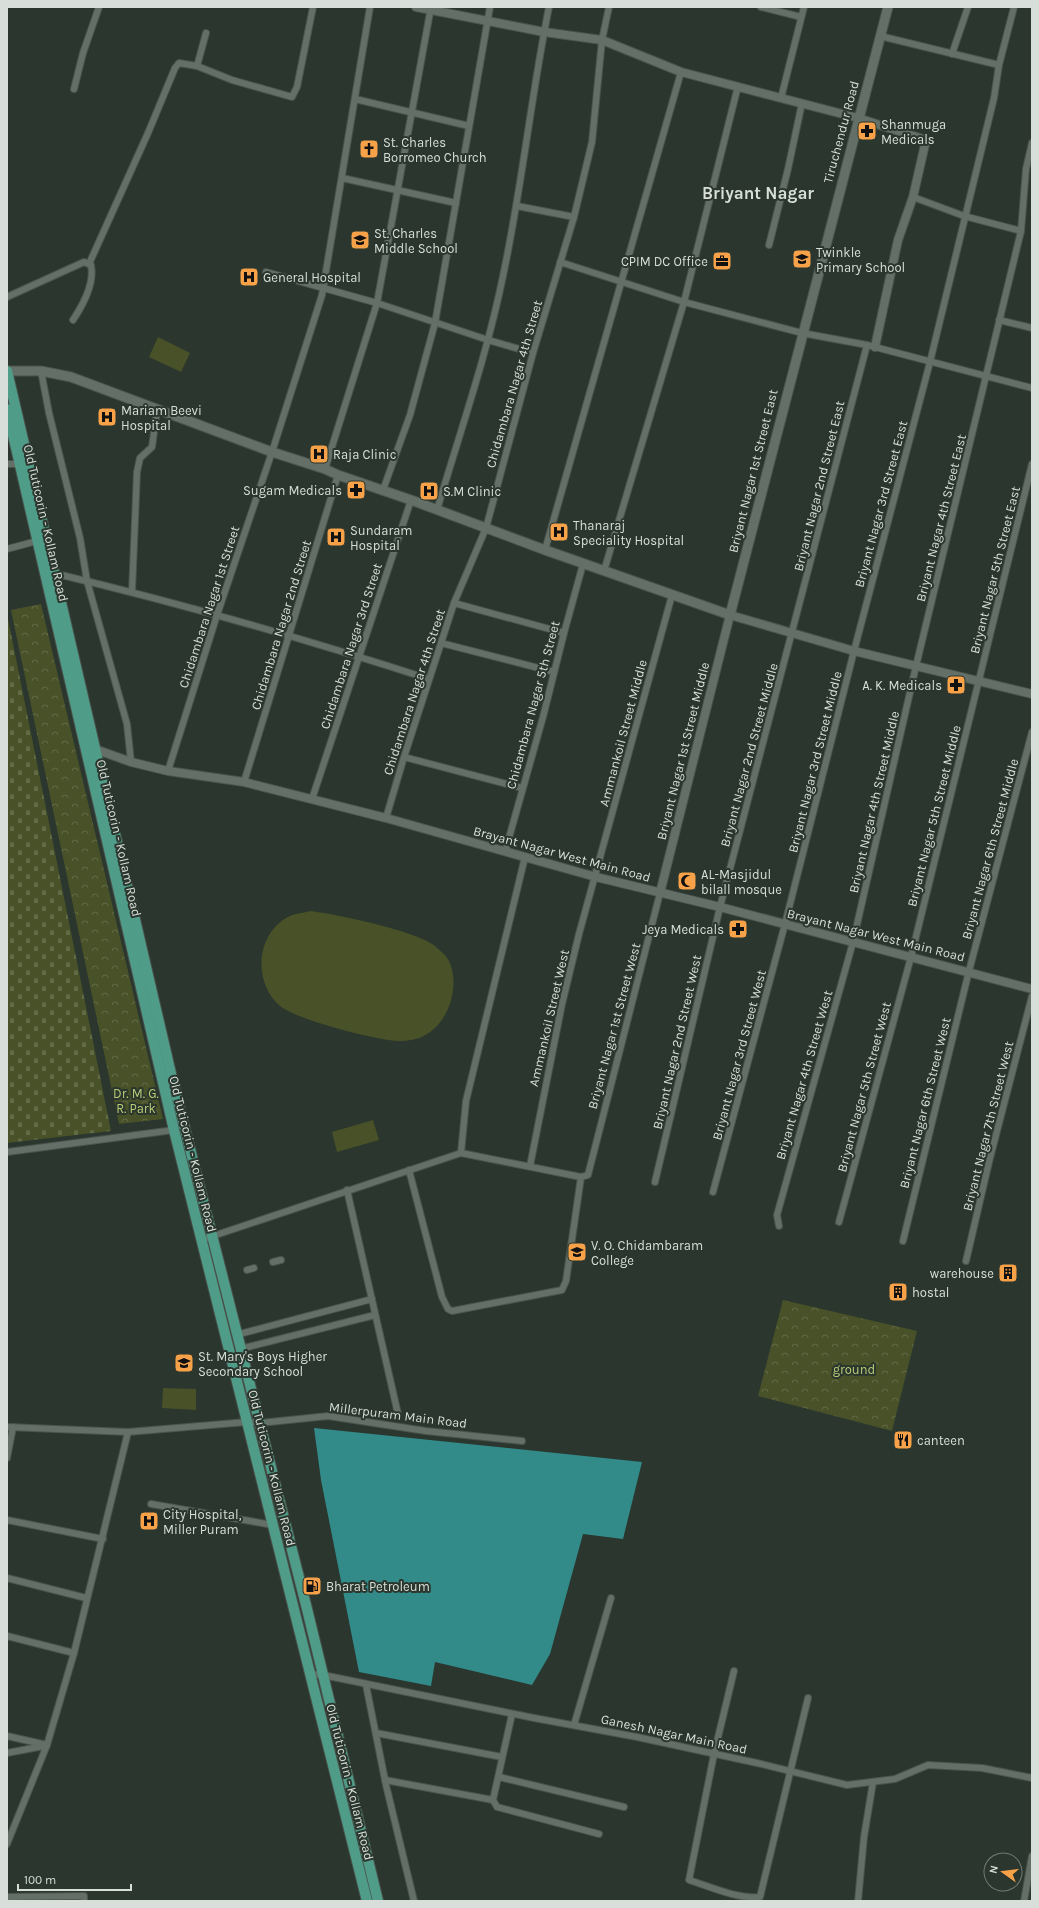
<svg xmlns="http://www.w3.org/2000/svg" width="1039" height="1908" font-family="Karla,sans-serif">
	<style>
		.cemetery { fill: url(#cemetery-stones) }
		.park { fill: url(#park-crowns) }
		.pitch { fill: #485127 }
		.water { fill: #328b89 }
		.lines { fill: none; stroke-linecap: round; stroke-linejoin: round }
		.minor-casing { stroke: #4a534d; stroke-width: 8 }
		.tertiary-casing { stroke: #4a534d; stroke-width: 10 }
		.secondary-casing { stroke: #4a534d; stroke-width: 11 }
		.primary-casing { stroke: #4a534d; stroke-width: 12 }
		.minor { stroke: #636f67; stroke-width: 6 }
		.tertiary { stroke: #636f67; stroke-width: 8 }
		.secondary { stroke: #636f67; stroke-width: 9 }
		.primary { stroke: #4f9d89; stroke-width: 10 }
		.labels { text-anchor: middle; dominant-baseline: central; stroke-width: 4; stroke-linejoin: round; paint-order: stroke }
		.poi-label { font-size: 13px; fill: #d8dfda; stroke: #2a362e; text-anchor: start }
		.street-label { font-size: 13px; fill: #d8dfda; stroke: #2a362e }
		.park-label { font-size: 13px; fill: #b9cc76; stroke: #2a362e }
		.district-label { font-size: 17px; font-weight: bold; fill: #d8dfda; stroke: #2a362e }
	</style>
	<defs>
		<pattern id="cemetery-stones" width="16" height="16" patternUnits="userSpaceOnUse"><rect width="16" height="16" fill="#485127"/><path d="M2 7V4a2 2 0 0 1 4 0v3zM10 15v-3a2 2 0 0 1 4 0v3z" fill="#626a46"/></pattern>
		<pattern id="park-crowns" width="20" height="18" patternUnits="userSpaceOnUse"><rect width="20" height="18" fill="#485127"/><path d="M2 6a3 3 0 1 1 6 0M12 15a3 3 0 1 1 6 0" fill="none" stroke="#626a46"/></pattern>
	</defs>
	<rect width="100%" height="100%" fill="#2a362e"/>
	<!-- cemetery -->
	<path class="cemetery" d="M7,614L111,1131L7,1143Z"/>
	<!-- park -->
	<g class="park">
		<path d="M41,604L163,1119L119,1124L11,610Z"/>
		<path d="M783,1300L917,1331L892,1431L758,1396Z"/>
	</g>
	<!-- pitch -->
	<g class="pitch">
		<path d="M158,337L190,353L181,372L149,357Z"/>
		<path d="M310,911C336,914 417,931 435,946C439,950 445,954 448,959C461,982 450,1021 427,1034C418,1040 408,1041 398,1041C376,1040 297,1020 280,1006C252,982 256,932 290,916C296,913 304,913 310,911Z"/>
		<path d="M373,1120L379,1140L337,1152L332,1132Z"/>
		<path d="M163,1388L196,1389V1410L162,1408Z"/>
	</g>
	<!-- water -->
	<path class="water" d="M314,1428L642,1462L623,1539L583,1534L550,1654L532,1685L435,1662L431,1686L359,1672L321,1480Z"/>
	<g class="lines">
		<defs>
			<g id="minor">
				<path d="M761,7L801,17"/>
				<path d="M880,36L999,65"/>
				<path d="M952,54L968,7"/>
				<path d="M197,66L206,33"/>
				<path d="M74,89L83,53L99,7"/>
				<path d="M781,98L804,7"/>
				<path d="M355,99L469,126"/>
				<path d="M342,178L456,203"/>
				<path d="M913,197L964,216L1021,231"/>
				<path d="M517,206L574,217"/>
				<path d="M769,245L788,169L802,103"/>
				<path d="M560,262L684,302L802,333L867,345L1032,388"/>
				<path d="M89,264L148,133L175,68L179,63L197,66L232,80L292,97L297,87L313,7"/>
				<path d="M266,272L377,303L488,340L533,353"/>
				<path d="M7,297L84,262L91,265C95,284 83,305 73,320"/>
				<path d="M999,320L1032,328"/>
				<path d="M41,371L49,413L80,538L87,581L127,724L131,762"/>
				<path d="M7,464H20"/>
				<path d="M325,469L377,303L431,7"/>
				<path d="M383,490L410,415L435,323L490,7"/>
				<path d="M437,510C460,432 487,355 503,276C522,187 531,96 549,7"/>
				<path d="M7,549L37,541"/>
				<path d="M545,550L681,72"/>
				<path d="M604,571L684,302L738,86"/>
				<path d="M53,573C180,603 305,639 429,679"/>
				<path d="M132,592L137,472L140,458L152,447L157,410"/>
				<path d="M454,603L564,633"/>
				<path d="M441,643L554,672"/>
				<path d="M404,757L522,788"/>
				<path d="M168,771L217,615L272,452L322,295L370,7"/>
				<path d="M244,782L338,475"/>
				<path d="M312,799L411,500"/>
				<path d="M386,818L404,757L454,603L486,528L533,353L574,217L592,142L602,40L609,7"/>
				<path d="M505,852L543,717L564,633L583,564"/>
				<path d="M7,1152L174,1130"/>
				<path d="M461,1153L466,1101L525,857"/>
				<path d="M530,1166L562,1004L579,934L672,595"/>
				<path d="M409,1170L442,1297L448,1309L452,1311L562,1290L566,1281L581,1177"/>
				<path d="M655,1182L720,907L867,345"/>
				<path d="M347,1190L398,1414"/>
				<path d="M713,1192L785,924L854,651L930,362L994,98L999,65L1014,7"/>
				<path d="M839,1222L911,957L1032,464"/>
				<path d="M779,1226L777,1215L853,942L916,666L1021,231L1026,169L1032,143"/>
				<path d="M201,1240L461,1153L581,1177L588,1175L660,893"/>
				<path d="M903,1241L969,971L1032,732"/>
				<path d="M966,1261L989,1162L1032,996"/>
				<path d="M273,1262L281,1260"/>
				<path d="M247,1270L254,1268"/>
				<path d="M236,1335L372,1299"/>
				<path d="M240,1349L375,1315"/>
				<path d="M7,1427L128,1432L247,1422L260,1423L328,1416L426,1431L522,1441"/>
				<path d="M7,1458L13,1427"/>
				<path d="M151,1504L273,1525"/>
				<path d="M7,1520L103,1539"/>
				<path d="M7,1578L86,1598"/>
				<path d="M7,1636L74,1653"/>
				<path d="M734,1671L714,1754L689,1880C711,1887 737,1899 760,1897L808,1698"/>
				<path d="M310,1674L323,1675L534,1718L637,1737L757,1763L847,1785L895,1779L928,1765L982,1768L1032,1778"/>
				<path d="M366,1685L386,1785L414,1901"/>
				<path d="M512,1714L493,1800L497,1807L599,1834"/>
				<path d="M574,1725L611,1598"/>
				<path d="M376,1733L502,1757"/>
				<path d="M7,1736L47,1745"/>
				<path d="M7,1753L44,1746"/>
				<path d="M499,1777L624,1807"/>
				<path d="M385,1780L493,1800"/>
				<path d="M7,1844L47,1745L74,1653L128,1432"/>
				<path d="M7,1897L84,1896V1901"/>
				<path d="M858,1901L864,1837L873,1782"/>
				<path d="M1024,1901L1032,1856"/>
			</g>
			<g id="tertiary">
				<path d="M416,7L544,32L602,40L681,72L858,118L926,140L913,197L898,240L875,347"/>
				<path d="M92,748L131,762L168,771L244,782L386,818L596,877L720,907L1032,989"/>
				<path d="M660,893L730,615L854,651L1032,694"/>
			</g>
			<path id="secondary" d="M7,371H41L71,377L272,452L325,469L338,475L411,500L545,550L730,615L888,7"/>
			<g id="primary">
				<path d="M7,371L172,1078L307,1609L378,1901"/>
				<path d="M7,409L174,1130L367,1901"/>
			</g>
		</defs>
		<!-- minor casing -->
		<use href="#minor" class="minor-casing"/>
		<!-- tertiary casing -->
		<use href="#tertiary" class="tertiary-casing"/>
		<!-- secondary casing -->
		<use href="#secondary" class="secondary-casing"/>
		<!-- primary casing -->
		<use href="#primary" class="primary-casing"/>
		<!-- minor -->
		<use href="#minor" class="minor"/>
		<!-- tertiary -->
		<use href="#tertiary" class="tertiary"/>
		<!-- secondary -->
		<use href="#secondary" class="secondary"/>
		<!-- primary -->
		<use href="#primary" class="primary"/>
	</g>
	<!-- icons -->
	<defs>
		<symbol id="pharmacy-square" viewBox="-11 -11 22 22"><rect x="-9" y="-9" width="18" height="18" rx="4" fill="#f7a148" stroke="#2a362e"/><path d="M-2-6h4v4h4v4h-4v4h-4v-4h-4v-4h4Z" fill="#111"/></symbol>
		<symbol id="church-square" viewBox="-11 -11 22 22"><rect x="-9" y="-9" width="18" height="18" rx="4" fill="#f7a148" stroke="#2a362e"/><path d="M-1.2-6h2.4v3.5h3.3v2.4h-3.3V6h-2.4V-.1h-3.3v-2.4h3.3Z" fill="#111"/></symbol>
		<symbol id="school-square" viewBox="-11 -11 22 22"><rect x="-9" y="-9" width="18" height="18" rx="4" fill="#f7a148" stroke="#2a362e"/><path d="M0-5L7-2L0 1L-7-2ZM-4 1L0 2.5L4 1V4Q0 6-4 4Z" fill="#111"/></symbol>
		<symbol id="office-square" viewBox="-11 -11 22 22"><rect x="-9" y="-9" width="18" height="18" rx="4" fill="#f7a148" stroke="#2a362e"/><path d="M-6-3h4V-5.5h4V-3h4V5H-6ZM-1-4.5V-3h2v-1.5ZM-6 0V1H6V0Z" fill="#111"/></symbol>
		<symbol id="hospital-square" viewBox="-11 -11 22 22"><rect x="-9" y="-9" width="18" height="18" rx="4" fill="#f7a148" stroke="#2a362e"/><path d="M-5-5h3v3.5h4V-5h3V5h-3V1.5h-4V5h-3Z" fill="#111"/></symbol>
		<symbol id="mosque-square" viewBox="-11 -11 22 22"><rect x="-9" y="-9" width="18" height="18" rx="4" fill="#f7a148" stroke="#2a362e"/><path d="M3.5-4.9A6 6 0 1 0 3.5 4.9A5 5 0 1 1 3.5-4.9Z" fill="#111"/></symbol>
		<symbol id="university-square" viewBox="-11 -11 22 22"><rect x="-9" y="-9" width="18" height="18" rx="4" fill="#f7a148" stroke="#2a362e"/><path d="M0-5L7-2L0 1L-7-2ZM-4 1L0 2.5L4 1V4Q0 6-4 4Z" fill="#111"/></symbol>
		<symbol id="building-square" viewBox="-11 -11 22 22"><rect x="-9" y="-9" width="18" height="18" rx="4" fill="#f7a148" stroke="#2a362e"/><path d="M-4-6H4V6H1V3H-1V6H-4ZM-2.5-4.3h1.7v1.8h-1.7ZM.8-4.3h1.7v1.8H.8ZM-2.5-1h1.7V.8h-1.7ZM.8-1h1.7V.8H.8Z" fill="#111"/></symbol>
		<symbol id="restaurant-square" viewBox="-11 -11 22 22"><rect x="-9" y="-9" width="18" height="18" rx="4" fill="#f7a148" stroke="#2a362e"/><path d="M-5-6h1v4h1v-4h1v4h1v-4h1v5L-1.5 .5V6h-2V.5L-5-1ZM5-6V6H3V1.5H1.5Q1.5-4 5-6Z" fill="#111"/></symbol>
		<symbol id="fuel-square" viewBox="-11 -11 22 22"><rect x="-9" y="-9" width="18" height="18" rx="4" fill="#f7a148" stroke="#2a362e"/><path d="M-5.5-6h7V0h2V4h1.3V-2.5L3-4.5l.8-.8L6-3V5H2.5V1h-1V6h-7ZM-4.2-4.7v3.2H.2V-4.7Z" fill="#111"/></symbol>
	</defs>
	<g fill-rule="evenodd">
		<use href="#pharmacy-square" x="856" y="120" width="22" height="22"/>
		<use href="#church-square" x="358" y="138" width="22" height="22"/>
		<use href="#school-square" x="349" y="229" width="22" height="22"/>
		<use href="#school-square" x="791" y="248" width="22" height="22"/>
		<use href="#office-square" x="711" y="250" width="22" height="22"/>
		<use href="#hospital-square" x="238" y="266" width="22" height="22"/>
		<use href="#hospital-square" x="96" y="406" width="22" height="22"/>
		<use href="#hospital-square" x="308" y="443" width="22" height="22"/>
		<use href="#pharmacy-square" x="345" y="479" width="22" height="22"/>
		<use href="#hospital-square" x="418" y="480" width="22" height="22"/>
		<use href="#hospital-square" x="548" y="521" width="22" height="22"/>
		<use href="#hospital-square" x="325" y="526" width="22" height="22"/>
		<use href="#pharmacy-square" x="945" y="674" width="22" height="22"/>
		<use href="#mosque-square" x="676" y="870" width="22" height="22"/>
		<use href="#pharmacy-square" x="727" y="918" width="22" height="22"/>
		<use href="#university-square" x="566" y="1241" width="22" height="22"/>
		<use href="#building-square" x="997" y="1262" width="22" height="22"/>
		<use href="#building-square" x="887" y="1281" width="22" height="22"/>
		<use href="#school-square" x="173" y="1352" width="22" height="22"/>
		<use href="#restaurant-square" x="892" y="1429" width="22" height="22"/>
		<use href="#hospital-square" x="138" y="1510" width="22" height="22"/>
		<use href="#fuel-square" x="301" y="1575" width="22" height="22"/>
	</g>
	<g class="labels">
		<!-- poi labels -->
		<g class="poi-label">
			<text x="881" y="124">Shanmuga<tspan x="881" dy="15">Medicals</tspan></text>
			<text x="383" y="142">St. Charles<tspan x="383" dy="15">Borromeo Church</tspan></text>
			<text x="374" y="233">St. Charles<tspan x="374" dy="15">Middle School</tspan></text>
			<text x="816" y="252">Twinkle<tspan x="816" dy="15">Primary School</tspan></text>
			<text x="708" y="261" text-anchor="end">CPIM DC Office</text>
			<text x="263" y="277">General Hospital</text>
			<text x="121" y="410">Mariam Beevi<tspan x="121" dy="15">Hospital</tspan></text>
			<text x="333" y="454">Raja Clinic</text>
			<text x="342" y="490" text-anchor="end">Sugam Medicals</text>
			<text x="443" y="491">S.M Clinic</text>
			<text x="573" y="525">Thanaraj<tspan x="573" dy="15">Speciality Hospital</tspan></text>
			<text x="350" y="530">Sundaram<tspan x="350" dy="15">Hospital</tspan></text>
			<text x="942" y="685" text-anchor="end">A. K. Medicals</text>
			<text x="701" y="874">AL-Masjidul<tspan x="701" dy="15">bilall mosque</tspan></text>
			<text x="724" y="929" text-anchor="end">Jeya Medicals</text>
			<text x="591" y="1245">V. O. Chidambaram<tspan x="591" dy="15">College</tspan></text>
			<text x="994" y="1273" text-anchor="end">warehouse</text>
			<text x="912" y="1292">hostal</text>
			<text x="198" y="1356">St. Mary's Boys Higher<tspan x="198" dy="15">Secondary School</tspan></text>
			<text x="917" y="1440">canteen</text>
			<text x="163" y="1514">City Hospital,<tspan x="163" dy="15">Miller Puram</tspan></text>
			<text x="326" y="1586">Bharat Petroleum</text>
		</g>
		<!-- street labels -->
		<g class="street-label">
			<text transform="translate(841 132) rotate(-75)">Tiruchendur Road</text>
			<text transform="translate(514 384) rotate(-74)">Chidambara Nagar 4th Street</text>
			<text transform="translate(753 471) rotate(-76)">Briyant Nagar 1st Street East</text>
			<text transform="translate(819 486) rotate(-76)">Briyant Nagar 2nd Street East</text>
			<text transform="translate(881 504) rotate(-75)">Briyant Nagar 3rd Street East</text>
			<text transform="translate(941 518) rotate(-76)">Briyant Nagar 4th Street East</text>
			<text transform="translate(46 523) rotate(77)">Old Tuticorin - Kollam Road</text>
			<text transform="translate(995 570) rotate(-76)">Briyant Nagar 5th Street East</text>
			<text transform="translate(209 607) rotate(-72)">Chidambara Nagar 1st Street</text>
			<text transform="translate(281 625) rotate(-73)">Chidambara Nagar 2nd Street</text>
			<text transform="translate(351 646) rotate(-72)">Chidambara Nagar 3rd Street</text>
			<text transform="translate(414 692) rotate(-72)">Chidambara Nagar 4th Street</text>
			<text transform="translate(533 705) rotate(-75)">Chidambara Nagar 5th Street</text>
			<text transform="translate(623 733) rotate(-75)">Ammankoil Street Middle</text>
			<text transform="translate(683 751) rotate(-76)">Briyant Nagar 1st Street Middle</text>
			<text transform="translate(749 755) rotate(-75)">Briyant Nagar 2nd Street Middle</text>
			<text transform="translate(815 762) rotate(-76)">Briyant Nagar 3rd Street Middle</text>
			<text transform="translate(874 802) rotate(-77)">Briyant Nagar 4th Street Middle</text>
			<text transform="translate(934 816) rotate(-76)">Briyant Nagar 5th Street Middle</text>
			<text transform="translate(119 838) rotate(77)">Old Tuticorin - Kollam Road</text>
			<text transform="translate(990 849) rotate(-75)">Briyant Nagar 6th Street Middle</text>
			<text transform="translate(562 854) rotate(15)">Brayant Nagar West Main Road</text>
			<text transform="translate(876 935) rotate(14)">Brayant Nagar West Main Road</text>
			<text transform="translate(549 1018) rotate(-77)">Ammankoil Street West</text>
			<text transform="translate(614 1026) rotate(-75)">Briyant Nagar 1st Street West</text>
			<text transform="translate(677 1042) rotate(-77)">Briyant Nagar 2nd Street West</text>
			<text transform="translate(739 1055) rotate(-75)">Briyant Nagar 3rd Street West</text>
			<text transform="translate(804 1075) rotate(-74)">Briyant Nagar 4th Street West</text>
			<text transform="translate(864 1087) rotate(-75)">Briyant Nagar 5th Street West</text>
			<text transform="translate(925 1103) rotate(-76)">Briyant Nagar 6th Street West</text>
			<text transform="translate(988 1126) rotate(-76)">Briyant Nagar 7th Street West</text>
			<text transform="translate(193 1154) rotate(76)">Old Tuticorin - Kollam Road</text>
			<text transform="translate(398 1415) rotate(7)">Millerpuram Main Road</text>
			<text transform="translate(272 1468) rotate(76)">Old Tuticorin - Kollam Road</text>
			<text transform="translate(674 1734) rotate(12)">Ganesh Nagar Main Road</text>
			<text transform="translate(350 1782) rotate(76)">Old Tuticorin - Kollam Road</text>
		</g>
		<!-- park labels -->
		<g class="park-label">
			<text x="136" y="1093">Dr. M. G.<tspan x="136" dy="15">R. Park</tspan></text>
			<text x="854" y="1369">ground</text>
		</g>
		<!-- district labels -->
		<g class="district-label">
			<text x="758" y="193">Briyant Nagar</text>
		</g>
	</g>
	<!-- border -->
	<rect width="1039" height="1908" fill="none" stroke="#d8dfda" stroke-width="16"/>
	<!-- north arrow -->
	<g transform="translate(1003 1872) rotate(284)"><circle r="19" fill="#2a362e" stroke="#707a73"/>
	<path d="M0-3L7 15L0 10L-7 15Z" fill="#f7a148"/>
	<text y="-6" font-size="11" font-weight="bold" text-anchor="middle" fill="#d8dfda">N</text>
	</g>
	<!-- scale -->
	<path d="M18 1884v6h113v-6" fill="none" stroke="#d8dfda" stroke-width="2"/>
	<text x="24" y="1884" font-size="12" fill="#d8dfda" stroke="#2a362e" stroke-width="3" paint-order="stroke">100 m</text>
</svg>
